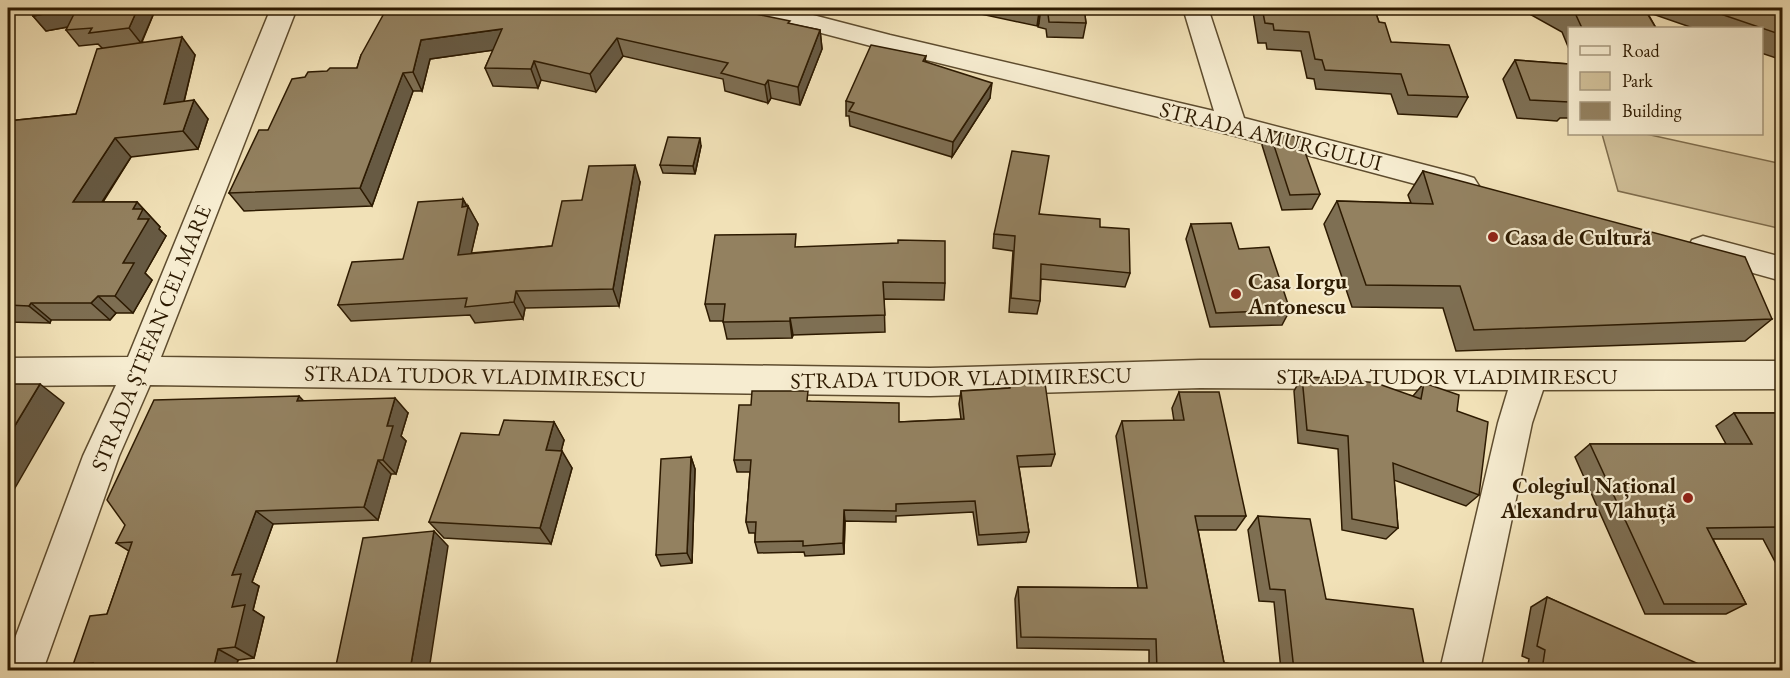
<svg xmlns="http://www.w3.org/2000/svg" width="1790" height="678" font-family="'EB Garamond',serif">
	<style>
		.green { fill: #d0bf98; stroke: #7e6c4c; stroke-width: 1.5 }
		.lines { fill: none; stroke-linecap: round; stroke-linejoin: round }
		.minor-casing { stroke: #5e4c2e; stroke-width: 3 }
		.minor { fill: #f6ecd0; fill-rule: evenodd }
		.wall { fill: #7e6f53; stroke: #2d1a01; stroke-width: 1.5 }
		.shaded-wall { fill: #675a43; stroke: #2d1a01; stroke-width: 1.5 }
		.building { fill: #938160; stroke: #2d1a01; stroke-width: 1.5 }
		.poi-dot { fill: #8f2418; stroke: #f6ecd0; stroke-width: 2 }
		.labels { text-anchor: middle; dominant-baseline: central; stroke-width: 4.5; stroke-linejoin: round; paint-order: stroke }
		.street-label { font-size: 22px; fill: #2d1a01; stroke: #f6ecd0 }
		.poi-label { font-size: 22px; font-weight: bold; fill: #2d1a01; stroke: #f6ecd0; text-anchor: start }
	</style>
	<rect width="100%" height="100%" fill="#f1e1b7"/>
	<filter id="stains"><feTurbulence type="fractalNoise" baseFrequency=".00333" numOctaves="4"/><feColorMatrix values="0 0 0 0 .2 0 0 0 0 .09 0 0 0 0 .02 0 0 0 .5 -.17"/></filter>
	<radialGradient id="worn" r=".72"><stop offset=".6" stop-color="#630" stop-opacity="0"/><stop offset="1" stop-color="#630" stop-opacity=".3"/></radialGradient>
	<!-- green -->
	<path class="green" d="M1602,134H1646L1782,164V229L1618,191Z"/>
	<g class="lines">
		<defs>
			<g id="minor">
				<path d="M271,8H297L161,357L930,368L1200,360L1782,361V389L1543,390L1532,423L1480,670H1440L1498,423L1508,390L1200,388L930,396L150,385L119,456L43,670H8V657L83,456L116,385L8,386V358L128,357Z"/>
				<path d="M745,8H786L890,35L1214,111L1183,8H1208L1244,118L1464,175L1474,178L1479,186L1474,194L1464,197L1232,135L890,51L749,14Z"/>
				<path d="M1703,236L1782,257V281L1692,256L1688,248L1692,240Z"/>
			</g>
		</defs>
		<!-- minor casing -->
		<use href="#minor" class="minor-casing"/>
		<!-- minor -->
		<use href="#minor" class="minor"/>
	</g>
	<!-- wall -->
	<g class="wall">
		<path d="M156,8L142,42L195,55L184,102L208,119L198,149L131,157L103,202H137L160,227L159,229L166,236L145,273L152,280L133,313H116L110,320H51L50,323L8,322V121L76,114L102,48L98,44L79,46L66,30L68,27L46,31L33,16Z"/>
		<path d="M795,8H813L810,11Z"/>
		<path d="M953,8H1084L1086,23L1083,38L1047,37L1046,29L1038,27L1039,23L1037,26Z"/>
		<path d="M1224,8H1374L1379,22L1391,42L1468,97L1457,117L1398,114L1391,94L1316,89L1314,79L1307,78L1301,51L1267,49L1266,43H1258L1253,12L1224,11Z"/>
		<path d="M1519,8H1782V60L1761,53V28H1693L1647,12L1656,28H1569V49L1562,32Z"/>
		<path d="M790,24L820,30L822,49L800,105L771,98L768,103L725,91L723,79L623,56L596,92L541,80L538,88L493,86L485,68L493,50L430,59L422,91H413L372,206L244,211L229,193L268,130L357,68L361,55Z"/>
		<path d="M926,56L925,61L990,98L952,157L850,126L849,116H846V101Z"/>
		<path d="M1515,60L1569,64V118H1560L1557,121L1517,118L1503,79Z"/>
		<path d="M1269,130L1320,194L1312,209L1282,210L1262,145Z"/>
		<path d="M701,146L695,174L663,173L660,165Z"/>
		<path d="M1423,171L1772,319L1745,341L1456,351L1443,308L1352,307L1324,224L1337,201L1411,203L1408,195Z"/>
		<path d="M640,182L619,306L525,308L523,319L475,323L470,315L351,321L338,305L403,259L463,199L478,224L471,253L552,246L582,200Z"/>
		<path d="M1039,214L1100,227L1130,273L1125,287L1041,279L1040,301L1037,314L1009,312L1013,251L993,248L994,234Z"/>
		<path d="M1191,224L1290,310L1282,325L1210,327L1186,239Z"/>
		<path d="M798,247L945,283L944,300L884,299L885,332L793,335L792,338L727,339L723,321H710L705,304Z"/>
		<path d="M1302,377L1413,396L1424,383L1457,411L1479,495L1466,506L1394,480L1398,528L1386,539L1342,530L1338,449L1298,443L1294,391Z"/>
		<path d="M1010,384L1055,454L1051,466L1019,467L1029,532L1026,542L978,545L973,512L896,516V522L845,521L844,554L805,556L804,552L758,553L755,542V533H749L746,522L750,472H737L734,460L809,401L899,422L961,419L959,404L961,391L1009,388Z"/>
		<path d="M1179,392L1246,516L1236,530H1198L1224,663L1281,670L1274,602L1259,601L1248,530L1258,516L1326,599L1425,670H1149V650L1017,648L1015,599L1018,587L1138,588L1116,436L1122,421H1174L1172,408Z"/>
		<path d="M304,401L408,413L401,436L406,441L396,474H391L378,520L273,524L252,582L259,586L253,610L264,617L254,658L238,660L235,670H86L73,665L107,614L129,551L116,543Z"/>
		<path d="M1734,413H1782V575L1763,539H1713L1746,604L1726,614H1645L1575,457L1590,444H1726L1716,426Z"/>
		<path d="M554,422L564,440L561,451L572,468L551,544L444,538L429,522L499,435Z"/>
		<path d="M691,457L695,469L692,563L661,566L656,555Z"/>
		<path d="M1547,597L1701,670H1527L1529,659L1522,656L1531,607Z"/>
	</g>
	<!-- shaded-wall -->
	<g class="shaded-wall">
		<path d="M77,8L89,23L46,31L33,16Z"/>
		<path d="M138,8H156L141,43L129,28Z"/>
		<path d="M1041,8L1039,23L1037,26L1039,12Z"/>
		<path d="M502,29L509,48L430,59L422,91L413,72L421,40Z"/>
		<path d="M820,30L822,49L800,105L798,87Z"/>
		<path d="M182,37L195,55L179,122L164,104Z"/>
		<path d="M617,38L623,56L596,92L590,74Z"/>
		<path d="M534,61L541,80L538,88L531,69Z"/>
		<path d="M403,73L413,91L372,206L360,188Z"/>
		<path d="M768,80L771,98L768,103L765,85Z"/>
		<path d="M992,83L990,98L952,157L953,142Z"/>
		<path d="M194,100L208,119L198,149L183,131Z"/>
		<path d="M115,138L131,157L91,219L73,202Z"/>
		<path d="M700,138L701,146L695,174L693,166Z"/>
		<path d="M635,165L640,182L619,306L613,289Z"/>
		<path d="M463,199L468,209V206L478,224L467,272L458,255Z"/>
		<path d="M137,202L160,227L159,229L166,236L145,273L152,280L133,313L115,296L123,263L138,219L133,209Z"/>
		<path d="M516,291L525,308L523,319L514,302Z"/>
		<path d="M98,296L116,313L110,320L91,303Z"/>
		<path d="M31,303L51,320L50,323L29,306Z"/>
		<path d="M790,318L793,335L792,338L790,321Z"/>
		<path d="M40,384L64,403L8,500V437Z"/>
		<path d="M299,396L314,412L297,401Z"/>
		<path d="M395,398L408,413L401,436L406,441L396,474L383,460L387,426Z"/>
		<path d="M554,422L564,440L557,467L546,450Z"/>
		<path d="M562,451L572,468L551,544L540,528Z"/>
		<path d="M691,457L695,469L692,563L687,553Z"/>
		<path d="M378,460L391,474L378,520L364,507Z"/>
		<path d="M844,510L845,521L844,554L843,543Z"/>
		<path d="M256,511L273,524L252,582L259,586L253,610L264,617L254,658L235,647L232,607V575Z"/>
		<path d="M434,531L448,546L429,670H410Z"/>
		<path d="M218,649L238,660L235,670H213Z"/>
	</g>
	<!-- building -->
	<g class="building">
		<path d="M34,8H138L129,28L89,33L92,28L66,30L77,8L33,16Z"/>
		<path d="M387,8H726L790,21L788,23L820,30L798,87L768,80L765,85L721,73L728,63L617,38L590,74L534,61L531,69L485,68L502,29L421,40L413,72L403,73L360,188L229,193L259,130H268L292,79L305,77L308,72L327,71L330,68H357L361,55Z"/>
		<path d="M1020,8H1084L1086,23L1049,22L1048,14L1041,12V8L1039,12Z"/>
		<path d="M1262,8H1374L1379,22L1385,23L1391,42L1449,45L1468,97L1408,95L1401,74L1325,70L1322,60L1315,59L1309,32L1274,30L1273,24L1265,23Z"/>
		<path d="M1565,8H1644L1656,28H1582L1575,13Z"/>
		<path d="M1703,8H1782V35Z"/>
		<path d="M182,37L164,104L194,100L183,131L115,138L73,202H137L133,209H143L138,219H149L123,263H134L115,296H98L91,303H31L29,306L8,305V121L76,114L97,49Z"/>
		<path d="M871,45L926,56L923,61L992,83L953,142L849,111L854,103L846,101Z"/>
		<path d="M1515,60L1569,64V102L1530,100Z"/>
		<path d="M1269,130L1300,138L1320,194L1290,195Z"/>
		<path d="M668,137L700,138L693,166L660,165Z"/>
		<path d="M1012,151L1049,156L1039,214L1100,219V227L1129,229L1130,273L1041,264L1040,301L1011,298L1015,236L994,234Z"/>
		<path d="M635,165L613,289L516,291L514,302L465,307L467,298L338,305L352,262L403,259L418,202L463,199L462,207L468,206L458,255L552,246L562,201L582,200L589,166Z"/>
		<path d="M1423,171L1745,257L1772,319L1474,330L1460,286L1366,285L1337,201L1433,204Z"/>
		<path d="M1231,223L1239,249L1269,247L1290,310L1216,313L1191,224Z"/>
		<path d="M796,234L795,247L898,243V240L945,241V283L883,282L885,315L790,318V321L723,322L725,304H705L715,235Z"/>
		<path d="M1302,377L1335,378L1376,383L1421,399L1424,383L1459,395L1457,411L1488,422L1479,495L1393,463L1398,528L1352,519L1348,436L1307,430Z"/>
		<path d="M1045,383L1055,454L1017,456L1029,532L979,535L975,501L896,504V511L844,510L843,543L803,546V541L755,542L756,522H746L751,460H734L739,405H751L752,391H808L807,401L899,403V422L964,419L961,391L1010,388V384Z"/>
		<path d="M8,384H40L8,437Z"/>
		<path d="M1179,392H1219L1246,516H1195L1224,663L1282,670H1157L1156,639L1021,637L1018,587L1147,588L1122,421L1184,420Z"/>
		<path d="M299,396L297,401L395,398L387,426H393L383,460H378L364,507L256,511L232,575L241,574L232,607L245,605L235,647L218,649L213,670H91L93,663L73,665L90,616L107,614L132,542L116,543L125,525L107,500L154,400Z"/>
		<path d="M1734,413H1782V527L1707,528L1746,604H1664L1590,444H1752Z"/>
		<path d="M504,420L554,422L546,450L562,451L540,528L429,522L461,433L499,435Z"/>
		<path d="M691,457L687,553L656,555L661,459Z"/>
		<path d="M1258,516L1310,519L1326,599L1413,609L1425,670H1294L1285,590L1270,589Z"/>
		<path d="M434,531L410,670H335L363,538Z"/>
		<path d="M1547,597L1701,665V670H1542L1545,650L1537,646Z"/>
	</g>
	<!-- markers -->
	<g class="poi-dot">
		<circle cx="1493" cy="237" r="6"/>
		<circle cx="1236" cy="294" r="6"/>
		<circle cx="1688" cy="498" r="6"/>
	</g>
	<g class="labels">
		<!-- street labels -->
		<g class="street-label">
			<text transform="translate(1271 136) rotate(14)">STRADA AMURGULUI</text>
			<text transform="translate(151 338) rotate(-68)">STRADA ȘTEFAN CEL MARE</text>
			<text transform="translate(475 376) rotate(1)">STRADA TUDOR VLADIMIRESCU</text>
			<text x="1447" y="376">STRADA TUDOR VLADIMIRESCU</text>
			<text transform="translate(961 378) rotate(-1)">STRADA TUDOR VLADIMIRESCU</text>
		</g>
		<!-- poi labels -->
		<g class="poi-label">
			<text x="1505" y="237">Casa de Cultură</text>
			<text x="1248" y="281">Casa Iorgu<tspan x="1248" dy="25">Antonescu</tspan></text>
			<text x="1676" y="485" text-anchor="end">Colegiul Național<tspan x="1676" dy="25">Alexandru Vlahuță</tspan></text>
		</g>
	</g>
	<!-- margin -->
	<rect width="1790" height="678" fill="none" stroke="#f1e1b7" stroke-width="30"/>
	<rect x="9" y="9" width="1772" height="660" fill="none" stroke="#2d1a01" stroke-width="3"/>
	<rect x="15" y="15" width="1760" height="648" fill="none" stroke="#2d1a01" stroke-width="1.5"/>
	<!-- legend -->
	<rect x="1568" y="27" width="195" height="108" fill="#f6ecd0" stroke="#a6987d" stroke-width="1.5"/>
	<rect x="1580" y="46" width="30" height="9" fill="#f6ecd0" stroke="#a6987d" stroke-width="1.5"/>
	<text x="1622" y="57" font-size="18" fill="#2d1a01">Road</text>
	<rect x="1580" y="72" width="30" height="18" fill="#d0bf98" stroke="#a6987d" stroke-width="1.5"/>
	<text x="1622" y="87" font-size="18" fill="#2d1a01">Park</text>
	<rect x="1580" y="102" width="30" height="18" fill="#938160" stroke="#a6987d" stroke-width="1.5"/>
	<text x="1622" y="117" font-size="18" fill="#2d1a01">Building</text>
	<rect width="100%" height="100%" filter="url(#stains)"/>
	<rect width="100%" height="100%" fill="url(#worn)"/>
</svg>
